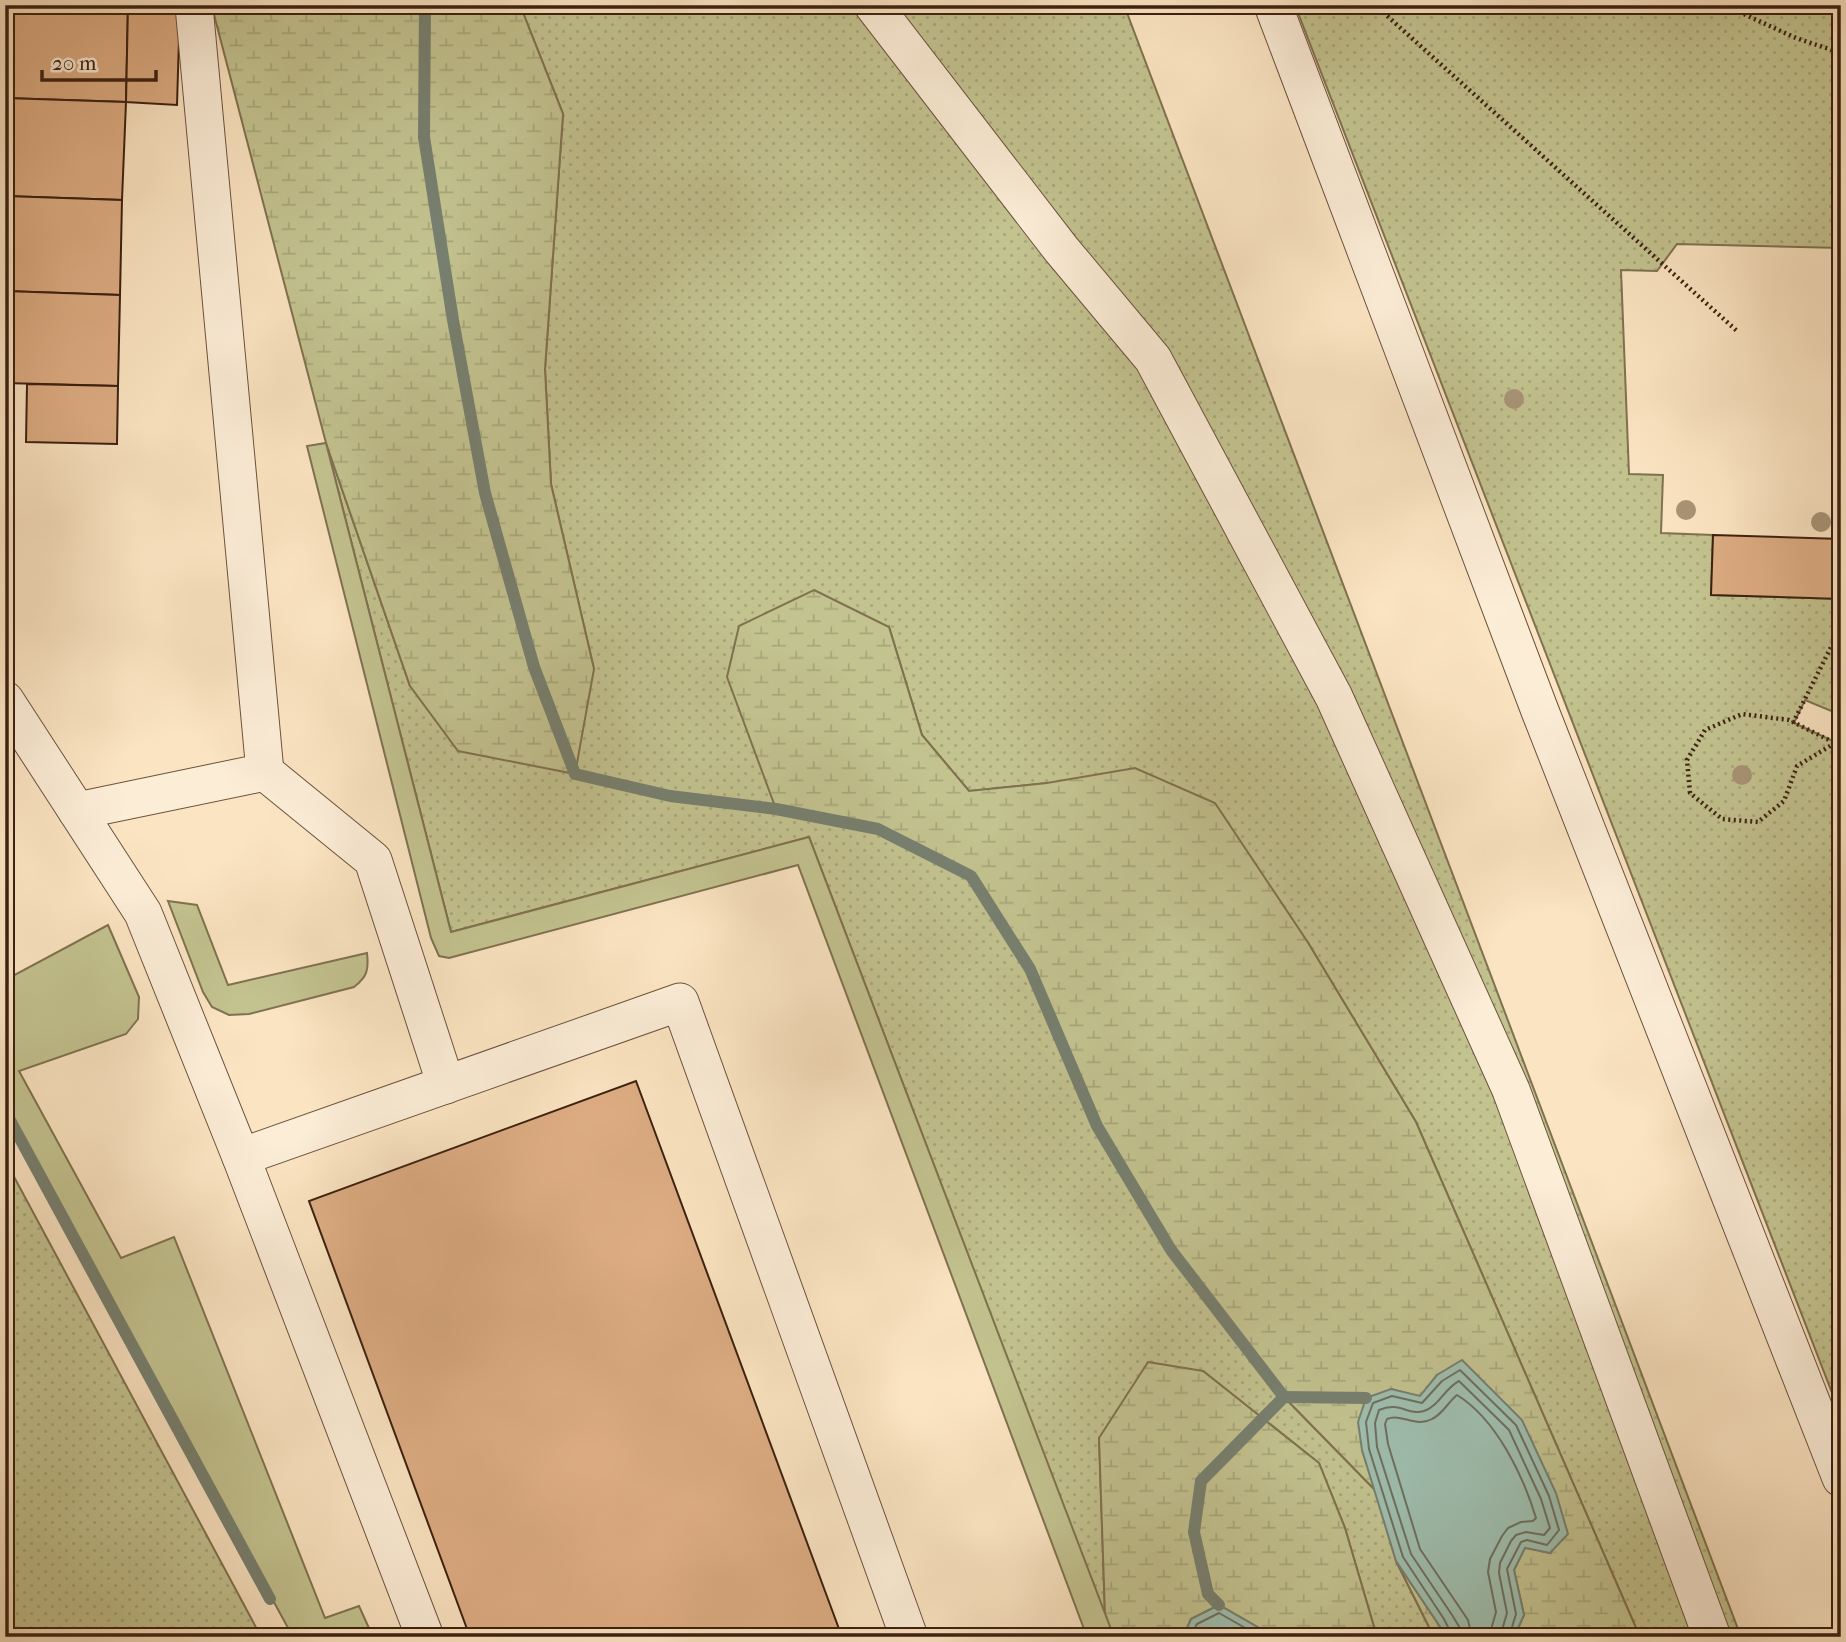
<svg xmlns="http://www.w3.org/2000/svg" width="1846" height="1642" font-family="'IM FELL French Canon',serif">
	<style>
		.grass { fill: url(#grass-dots); stroke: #807250; stroke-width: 2 }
		.wetland { fill: url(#wetland-marsh); stroke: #807250; stroke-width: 2 }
		.garden { fill: #c3c390; stroke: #807250; stroke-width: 2 }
		.water { fill: #9fbfb0; stroke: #778070; stroke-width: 2 }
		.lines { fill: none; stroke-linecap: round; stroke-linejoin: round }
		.shore { stroke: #6e7060; stroke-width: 2 }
		.stream { stroke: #778070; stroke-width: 12 }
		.building { fill: #ddac83; stroke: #3c2111; stroke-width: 2 }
		.minor-casing { stroke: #6c523d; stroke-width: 39 }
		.path { stroke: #3c2111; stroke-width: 4.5; stroke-dasharray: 2 3.5; stroke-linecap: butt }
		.minor { stroke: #fcedd7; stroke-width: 37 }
		.tree { fill: #a89476 }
	</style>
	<defs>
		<pattern id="grass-dots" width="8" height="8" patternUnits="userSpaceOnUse" patternTransform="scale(1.75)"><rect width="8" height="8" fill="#c3c390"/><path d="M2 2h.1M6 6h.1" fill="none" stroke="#a8a77b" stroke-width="1.8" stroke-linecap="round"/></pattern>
		<pattern id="wetland-marsh" width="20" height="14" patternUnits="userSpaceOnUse" patternTransform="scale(1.75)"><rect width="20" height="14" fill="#c3c390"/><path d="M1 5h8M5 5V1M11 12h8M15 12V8" fill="none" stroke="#a8a77b"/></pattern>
	</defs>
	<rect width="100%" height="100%" fill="#fbe4c2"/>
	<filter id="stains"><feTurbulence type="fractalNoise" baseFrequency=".00286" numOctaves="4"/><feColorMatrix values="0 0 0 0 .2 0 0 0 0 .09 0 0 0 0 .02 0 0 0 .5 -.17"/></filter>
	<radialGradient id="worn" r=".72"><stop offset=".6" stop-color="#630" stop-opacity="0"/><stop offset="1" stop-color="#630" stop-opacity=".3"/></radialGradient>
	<!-- grass -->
	<g class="grass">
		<path d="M520,5H1124L1741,1637H1640L1416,1122L1307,941L1047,783L969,791L922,735L889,627L776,809L878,829L971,876L1030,969L1097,1126L1284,1397L1376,1491L1396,1561L1434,1637H1377L1345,1528L1319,1463L1203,1371L1099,1438L1105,1615L809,837L451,932L326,443L410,686L594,669L551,484L545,369L563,114Z"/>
		<path d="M1295,5H1841V248L1677,244L1657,271L1621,270L1629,474L1663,475L1661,533L1713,535L1711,595L1841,599V715L1805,700L1794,723L1835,742L1841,743V1416Z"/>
		<path d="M5,1160L250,1616L261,1637H5Z"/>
	</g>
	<!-- wetland -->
	<g class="wetland">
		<path d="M214,5H520L563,114L545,369L551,484L594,669L575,774L458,751L410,686L326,443L212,7Z"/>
		<path d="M814,590L889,627L922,735L969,791L1047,783L1135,768L1215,803L1307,941L1416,1122L1640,1637H1514L1524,1615L1514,1570L1525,1547L1550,1553L1437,1375L1420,1397L1391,1389L1362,1450L1376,1491L1284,1397L1171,1250L1097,1126L1030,969L971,876L878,829L776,809L727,677L739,626Z"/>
		<path d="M1148,1362L1203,1371L1319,1463L1345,1528L1377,1637H1275L1219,1605L1191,1619L1183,1637H1113L1105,1615L1099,1438Z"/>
		<path d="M1396,1561L1447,1637H1434Z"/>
	</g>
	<!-- garden -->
	<g class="garden">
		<path d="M326,443L451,932L809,837L1114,1637H1087L798,865L449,958L439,956L431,938L307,446Z"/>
		<path d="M168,901L197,905L228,985L367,953C369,970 367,977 354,987L249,1014L229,1015L212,1007L203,992Z"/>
		<path d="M108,925L139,997L138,1019L126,1034L19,1071L121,1258L174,1237L325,1618L359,1606L373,1637H293L5,1111V980Z"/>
	</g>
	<!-- water -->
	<g class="water">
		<path d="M1462,1360L1522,1420L1556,1493L1568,1534L1550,1553L1525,1548L1514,1570L1524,1615L1514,1637H1447L1396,1561L1362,1450L1358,1422L1366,1398L1391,1389L1420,1396L1437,1375Z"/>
		<path d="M1219,1605L1275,1637H1183L1191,1619Z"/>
	</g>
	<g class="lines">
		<!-- shore -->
		<g class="shore">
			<path d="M1190,1637L1197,1624L1219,1613L1261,1637"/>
			<path d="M1453,1637L1444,1619L1403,1557L1369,1449L1366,1422L1373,1403L1392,1396L1422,1403L1442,1381L1460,1370L1516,1425L1549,1496L1559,1530L1547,1545L1527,1540L1521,1542L1507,1569L1516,1614L1509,1637"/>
			<path d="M1461,1637L1460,1628L1452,1615L1411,1554L1377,1447L1375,1423L1379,1410C1400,1401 1408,1416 1424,1411C1438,1407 1445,1388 1459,1381L1509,1430L1541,1499L1550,1528L1544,1535L1526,1532L1516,1535L1511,1541L1500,1563L1499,1573L1507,1613L1500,1637"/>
			<path d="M1472,1637L1468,1620L1420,1549L1388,1444L1385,1424L1387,1419C1402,1413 1416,1428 1432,1419C1443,1414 1448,1402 1457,1395C1496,1419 1523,1475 1536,1518L1533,1521L1521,1522L1508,1528L1502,1536L1490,1559L1488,1572L1496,1612L1489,1637"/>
		</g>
		<!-- stream -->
		<g class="stream">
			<path d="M425,5L424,137L453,320L485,493L534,667L575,774L670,796L776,809L878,829L971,876L1030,969L1097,1126L1171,1250L1284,1397"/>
			<path d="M5,1111L270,1599"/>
			<path d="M1219,1605L1208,1594L1194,1532L1201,1481L1284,1397L1366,1398"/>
		</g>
	</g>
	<!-- building -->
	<g class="building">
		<path d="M5,5H128L126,102L5,98Z"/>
		<path d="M128,5H180L177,105L126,102Z"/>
		<path d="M5,98L126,102L122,200L5,196Z"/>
		<path d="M5,196L122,200L120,295L5,291Z"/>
		<path d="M5,291L120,295L118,386L5,383Z"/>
		<path d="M27,384L118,386L117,444L26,442Z"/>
		<path d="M1713,535L1841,539V599L1711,595Z"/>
		<path d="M636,1081L842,1637H470L309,1201Z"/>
	</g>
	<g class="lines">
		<defs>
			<g id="minor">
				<path d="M873,5L1061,249L1153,359L1334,697L1511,1090L1712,1637"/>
				<path d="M1273,5L1540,711L1841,1478"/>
				<path d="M194,6L265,772"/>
				<path d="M5,700L143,913L241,1157L425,1637"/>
				<path d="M77,811L265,772L373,860L446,1085"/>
				<path d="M241,1157L680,1002L909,1637"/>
			</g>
		</defs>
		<!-- minor casing -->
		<use href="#minor" class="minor-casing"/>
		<!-- path -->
		<g class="path">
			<path d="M1375,5L1737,331"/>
			<path d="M1724,5L1796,38L1841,53"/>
			<path d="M1793,723L1841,627"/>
			<path d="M1835,743L1797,766L1784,801L1758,822L1722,819L1690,793L1687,760L1705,730L1742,714L1789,720L1835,743H1841"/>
			<path d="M1841,1303V1316"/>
		</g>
		<!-- minor -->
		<use href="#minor" class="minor"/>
	</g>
	<!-- trees -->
	<g class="tree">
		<circle cx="1514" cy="399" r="10"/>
		<circle cx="1686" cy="510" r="10"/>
		<circle cx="1821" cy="522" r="10"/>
		<circle cx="1742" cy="775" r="10"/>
	</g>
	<!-- margin -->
	<rect width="1846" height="1642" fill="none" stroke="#fbe4c2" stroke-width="28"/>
	<rect x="7" y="7" width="1832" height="1628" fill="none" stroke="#3c2111" stroke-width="3.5"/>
	<rect x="14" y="14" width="1818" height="1614" fill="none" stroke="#3c2111" stroke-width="2"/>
	<!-- scale -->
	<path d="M42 70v10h114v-10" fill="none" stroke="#3c2111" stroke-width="3.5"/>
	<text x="52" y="70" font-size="21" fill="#3c2111" stroke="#fcedd7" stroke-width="5" paint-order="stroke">20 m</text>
	<rect width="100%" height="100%" filter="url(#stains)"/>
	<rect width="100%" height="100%" fill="url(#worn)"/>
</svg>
